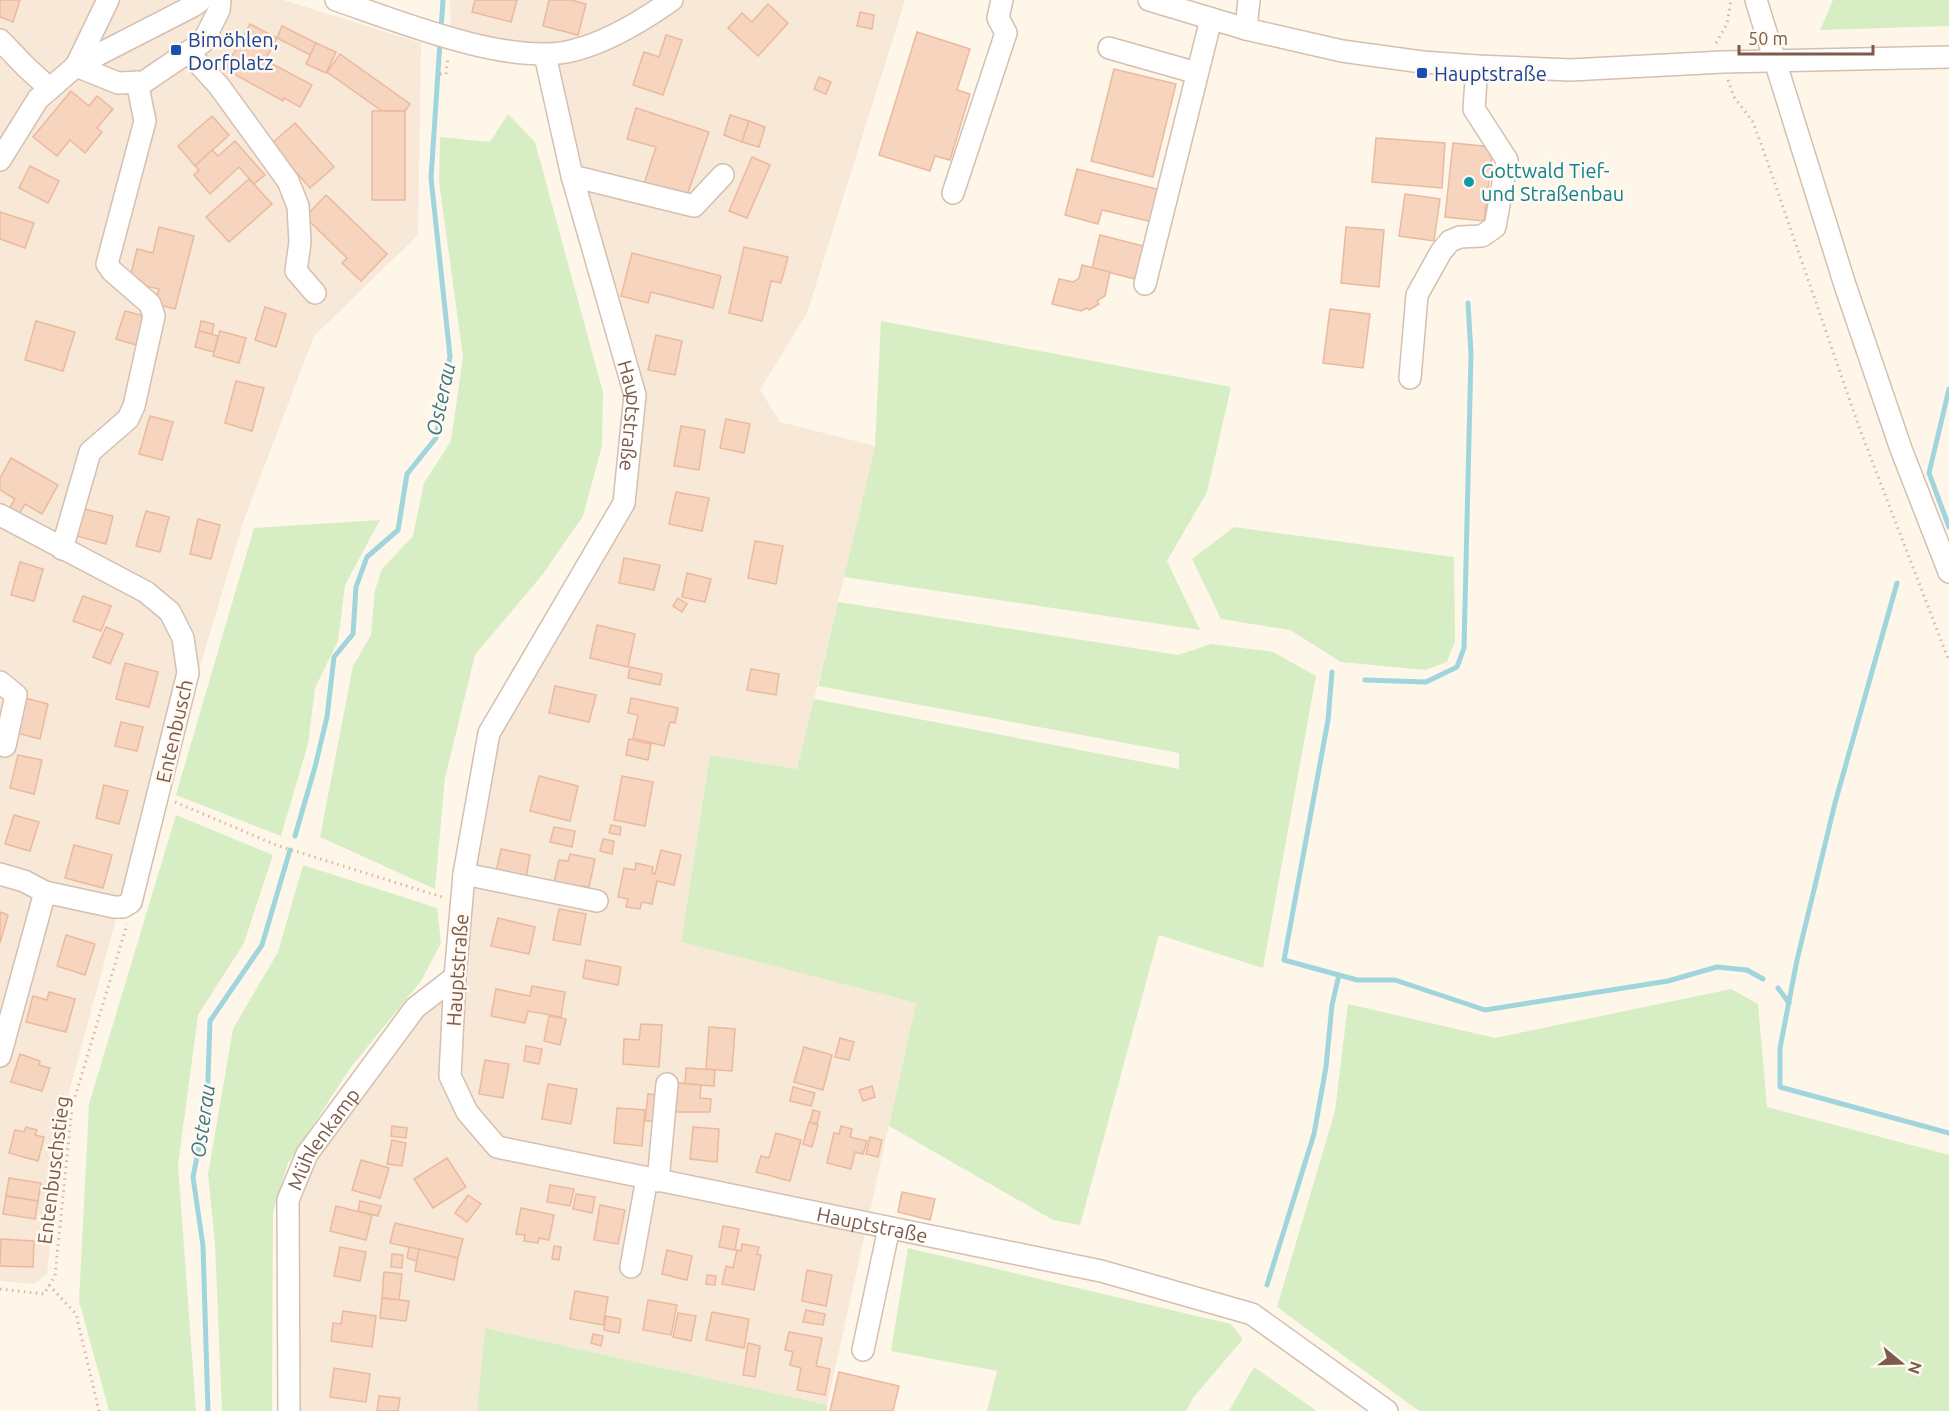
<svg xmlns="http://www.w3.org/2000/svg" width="1949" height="1411" font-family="Ubuntu,sans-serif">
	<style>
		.residential { fill: #f7e8d7 }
		.green { fill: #d7eec5 }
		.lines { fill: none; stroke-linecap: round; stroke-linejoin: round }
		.stream { stroke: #a0d5de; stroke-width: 5 }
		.building { fill: #f7d4be; stroke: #ebb99d; stroke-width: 1.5 }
		.minor-casing { stroke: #d5bfb0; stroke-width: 24 }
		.path { stroke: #ddb6a0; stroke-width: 3; stroke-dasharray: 1.5 4.5; stroke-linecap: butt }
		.minor { stroke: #fff; stroke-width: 21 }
		.transit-dot { fill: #1a4fb4; stroke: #fff9f2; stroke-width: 2 }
		.culture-dot { fill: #0f9aa8; stroke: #fff9f2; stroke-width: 2 }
		.labels { text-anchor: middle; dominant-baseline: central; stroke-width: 5; stroke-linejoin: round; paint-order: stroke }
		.transit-label { font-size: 20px; fill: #164399; stroke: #fff9f2; text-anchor: start }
		.culture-label { font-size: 20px; fill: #0d838f; stroke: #fff9f2; text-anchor: start }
		.street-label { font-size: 20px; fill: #7d5a49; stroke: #fff9f2 }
		.water-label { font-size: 21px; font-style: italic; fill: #3a7883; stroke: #fff9f2 }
	</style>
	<rect width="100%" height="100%" fill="#fef6e9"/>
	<!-- residential -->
	<g class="residential">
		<path d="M0,0H283L421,43L418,235L314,336L243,522L202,660L135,849L63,1114L47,1274L34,1284L0,1281Z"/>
		<path d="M450,0H905L807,313L760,390L780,422L875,446L844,577L797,769L710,755L681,942L916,1003L827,1405L485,1328L477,1411H289L287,1257L307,1154L415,1008L455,977L489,733L624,503L635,395L545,55L451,37Z"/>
	</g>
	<!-- green -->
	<g class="green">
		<path d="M1833,0H1949V26L1820,30Z"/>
		<path d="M508,114L535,142L603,392L602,446L583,516L543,574L475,655L445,778L435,889L320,837L353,666L371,635L375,590L382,569L413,536L424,483L451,441L463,357L439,182L440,137L490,142Z"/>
		<path d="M881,321L1231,387L1207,492L1167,561L1200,630L844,577L875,446Z"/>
		<path d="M380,520L345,585L338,641L315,688L308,744L281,836L176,795L254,528Z"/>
		<path d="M1234,527L1454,557L1455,641L1447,662L1425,670L1341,662L1290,630L1221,619L1192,559Z"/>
		<path d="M838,602L1178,655L1211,644L1273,652L1316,676L1263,968L1159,935L1080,1225L1053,1220L889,1126L916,1003L681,942L710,755L797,769L814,699L1179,769V753L818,686Z"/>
		<path d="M176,815L273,855L244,943L198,1015L178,1165L196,1411H109L79,1301L89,1104Z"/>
		<path d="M303,865L437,908L441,943L421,981L351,1067L288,1163L273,1213L272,1411H222L215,1244L208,1174L233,1029L278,952Z"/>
		<path d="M1731,989L1758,1004L1767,1107L1949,1155V1411H1419L1277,1307L1335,1111L1348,1004L1495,1038Z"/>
		<path d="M908,1248L1231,1324L1243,1339L1193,1398L1186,1411H987L997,1371L891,1351Z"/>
		<path d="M485,1328L827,1405V1411H477Z"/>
		<path d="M1254,1367L1317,1411H1229Z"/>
	</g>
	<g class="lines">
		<!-- stream -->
		<g class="stream">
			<path d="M441,29L443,0"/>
			<path d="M1949,389L1929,473L1949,527"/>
			<path d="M1897,583L1835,803L1797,960L1780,1048V1087L1949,1133"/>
			<path d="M1332,672L1328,720L1284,960L1357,980H1395L1485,1010L1668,981L1717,967L1747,970L1763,979"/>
			<path d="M1365,680L1426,682L1457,667L1464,648L1471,354L1468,303"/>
			<path d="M295,836L315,767L327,717L334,657L353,634L356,587L367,557L398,530L407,474L436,438L450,356L431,178L440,42"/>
			<path d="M1778,988L1789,1003"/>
			<path d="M1267,1285L1314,1134L1326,1067L1332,1005L1339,975"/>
			<path d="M208,1411L203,1246L193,1177L207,1106L210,1021L262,945L290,850"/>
		</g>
	</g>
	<!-- building -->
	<g class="building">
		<path d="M0,0H20L13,22L0,17Z"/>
		<path d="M475,0H517L511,22L472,12Z"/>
		<path d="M549,0H571L586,4L578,35L543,26Z"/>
		<path d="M768,4L788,23L758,56L728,28L742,13L752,22Z"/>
		<path d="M860,12L874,15L872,29L857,26Z"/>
		<path d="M250,24L277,38L265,60L312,85L300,107L284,98L283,101L225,69Z"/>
		<path d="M282,26L316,43L310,55L277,38Z"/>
		<path d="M917,32L970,49L957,90L970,94L950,160L935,156L930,171L879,155Z"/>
		<path d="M666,35L682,40L663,95L633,85L644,52L659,57Z"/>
		<path d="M316,43L336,52L326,73L306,64Z"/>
		<path d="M340,54L410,104L405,111H382L327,72Z"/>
		<path d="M1114,69L1176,84L1153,177L1091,161Z"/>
		<path d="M819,77L831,82L826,94L814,89Z"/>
		<path d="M71,91L89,106L97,96L113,109L97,128L102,132L85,153L70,140L57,156L33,137Z"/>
		<path d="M636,108L709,132L685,201L643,187L656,147L627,139Z"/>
		<rect x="372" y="111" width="33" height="89"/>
		<path d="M730,115L749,121L742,142L724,135Z"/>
		<path d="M212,116L229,135L195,166L178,146Z"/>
		<path d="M749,121L765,127L759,147L742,142Z"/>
		<path d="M295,123L334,167L310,188L271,144Z"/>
		<path d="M1376,138L1445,143L1442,188L1372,182Z"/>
		<path d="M235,141L265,175L254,184L239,167L210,194L194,175L199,170L195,166L212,150L218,156Z"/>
		<path d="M1453,143L1493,147L1484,221L1445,217Z"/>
		<path d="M752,157L770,165L747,218L729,211Z"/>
		<path d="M30,166L59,181L48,203L19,188Z"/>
		<path d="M1077,169L1161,190L1153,222L1102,210L1098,224L1065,215Z"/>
		<path d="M249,179L272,204L229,242L206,217Z"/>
		<path d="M1405,194L1440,199L1434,241L1399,236Z"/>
		<path d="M326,195L387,254L361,281L342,263L347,258L305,217Z"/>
		<path d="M0,212L34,223L25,248L0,239Z"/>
		<path d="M159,227L194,236L175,309L155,304L159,289L129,282L137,249L153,253Z"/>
		<path d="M1346,227L1384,230L1379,287L1341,283Z"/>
		<path d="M1100,235L1147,247L1139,280L1092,268Z"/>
		<path d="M744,247L788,257L781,283L771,281L762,321L729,313Z"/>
		<path d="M632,253L721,276L713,308L651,292L648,303L621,296Z"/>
		<path d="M1082,265L1110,272L1105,296L1097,301L1099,304L1089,310L1087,308L1081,311L1052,304L1059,279L1073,282L1079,278Z"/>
		<path d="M265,307L286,314L276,347L255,340Z"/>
		<path d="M1330,309L1370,314L1363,368L1323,363Z"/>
		<path d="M125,311L144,316L136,345L116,339Z"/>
		<path d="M36,321L75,332L63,371L25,360Z"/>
		<path d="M201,321L214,324L212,334L199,331Z"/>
		<path d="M199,331L218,336L214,352L195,347Z"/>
		<path d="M220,331L246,338L239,363L213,356Z"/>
		<path d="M656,335L682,341L675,375L648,370Z"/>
		<path d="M236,381L264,388L252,431L225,423Z"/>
		<path d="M150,416L173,422L162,460L139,454Z"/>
		<path d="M726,419L750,424L744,453L720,448Z"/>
		<path d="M681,426L705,430L699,470L674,466Z"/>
		<path d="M11,458L58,485L42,514L25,504L19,514L9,509L15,499L0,490V478Z"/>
		<path d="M676,492L709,498L702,531L669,524Z"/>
		<path d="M84,509L113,516L106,544L77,536Z"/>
		<path d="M146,511L169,517L160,552L136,546Z"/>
		<path d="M198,519L220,525L211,559L190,554Z"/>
		<path d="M755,541L783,546L776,584L748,578Z"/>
		<path d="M624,558L660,565L654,590L619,583Z"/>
		<path d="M20,562L43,569L34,601L11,595Z"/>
		<path d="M687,573L711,579L705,602L682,597Z"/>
		<path d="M83,596L111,606L101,631L73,621Z"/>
		<path d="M678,598L687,604L682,612L673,606Z"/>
		<path d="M597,625L635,634L628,667L590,658Z"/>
		<path d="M106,627L123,634L110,664L93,657Z"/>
		<path d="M125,663L158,672L149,707L116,699Z"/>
		<path d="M630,667L662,674L660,685L628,678Z"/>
		<path d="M751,669L779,674L776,695L747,690Z"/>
		<path d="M555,686L596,695L589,722L549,713Z"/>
		<path d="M25,698L48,704L40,739L17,733Z"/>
		<path d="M631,698L678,708L675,723L670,722L664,746L633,738L638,715L628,713Z"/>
		<path d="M121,722L143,727L137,751L115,746Z"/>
		<path d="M629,739L651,744L648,760L626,755Z"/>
		<path d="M18,755L42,760L34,794L10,788Z"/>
		<path d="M539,776L578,786L570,821L530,811Z"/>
		<path d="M622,776L653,782L645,826L614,820Z"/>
		<path d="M104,785L128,791L119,824L96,818Z"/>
		<path d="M14,815L39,822L30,851L5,844Z"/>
		<path d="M611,825L621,827L620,835L609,833Z"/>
		<path d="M554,827L575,831L572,847L550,842Z"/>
		<path d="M603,839L614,841L612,854L600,851Z"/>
		<path d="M74,845L112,855L103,888L65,878Z"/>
		<path d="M501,849L530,855L526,878L496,872Z"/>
		<path d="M661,850L681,855L674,885L657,881L652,904L642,902L640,909L626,907L628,899L618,897L624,868L635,870L636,863L653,867L652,873L655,874Z"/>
		<path d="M570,854L595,859L589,887L583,886L581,893L553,887L559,860L568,861Z"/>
		<path d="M559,909L586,914L580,945L553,940Z"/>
		<path d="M0,912L8,915L0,943Z"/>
		<path d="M498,918L535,927L529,954L491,946Z"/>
		<path d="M66,935L95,944L85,975L57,966Z"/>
		<path d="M586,960L621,967L618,985L583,978Z"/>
		<path d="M532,986L565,992L561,1017L528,1011L525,1023L491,1016L496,989L530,996Z"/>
		<path d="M49,992L75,999L66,1032L26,1022L33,996L47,1000Z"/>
		<path d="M549,1016L566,1019L560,1045L544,1041Z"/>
		<path d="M641,1024L662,1025L659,1067L623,1064L624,1039L639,1040Z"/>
		<path d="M709,1027L735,1029L732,1071L706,1069Z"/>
		<path d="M840,1038L854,1042L849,1060L835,1057Z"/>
		<path d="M526,1046L542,1049L539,1064L524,1061Z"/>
		<path d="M804,1047L832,1055L823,1090L794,1082Z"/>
		<path d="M20,1054L40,1061L39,1065L50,1068L42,1091L11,1082Z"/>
		<path d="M485,1060L509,1064L503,1098L479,1094Z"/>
		<path d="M686,1068L715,1070L714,1086L685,1084Z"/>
		<path d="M678,1083L701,1085L700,1098L711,1099L710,1112H676Z"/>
		<path d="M548,1084L577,1089L571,1124L542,1119Z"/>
		<path d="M872,1086L875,1097L863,1101L859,1090Z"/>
		<path d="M793,1087L815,1093L811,1106L790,1101Z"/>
		<path d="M648,1094L659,1095L657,1121H645Z"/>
		<path d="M617,1108L645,1110L642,1146L614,1143Z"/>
		<path d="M813,1110L820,1112L817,1124L810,1122Z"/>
		<path d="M809,1122L818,1125L812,1147L803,1144Z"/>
		<path d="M392,1126L407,1128L406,1138L391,1136Z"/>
		<path d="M841,1126L852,1129L850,1137L867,1141L863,1154L855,1152L851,1169L827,1163L834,1133L839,1134Z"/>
		<path d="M26,1127L37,1130L35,1135L44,1137L38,1161L9,1153L15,1130L24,1132Z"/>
		<path d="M693,1127L719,1129L717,1162L690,1159Z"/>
		<path d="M776,1133L801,1140L790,1181L756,1172L761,1156L769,1158Z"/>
		<path d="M870,1137L882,1140L878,1157L866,1154Z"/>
		<path d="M392,1140L406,1143L402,1166L387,1164Z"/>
		<path d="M447,1158L466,1187L433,1208L414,1179Z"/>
		<path d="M361,1160L389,1168L380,1198L352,1190Z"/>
		<path d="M9,1178L41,1183L38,1201L6,1196Z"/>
		<path d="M550,1185L574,1189L570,1206L547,1202Z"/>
		<path d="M902,1192L935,1199L930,1220L898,1212Z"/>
		<path d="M576,1194L595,1197L592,1213L573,1209Z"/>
		<path d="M468,1195L481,1204L467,1222L455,1213Z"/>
		<path d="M6,1196L38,1201L35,1219L3,1214Z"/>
		<path d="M360,1201L381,1206L378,1216L358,1211Z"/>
		<path d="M600,1205L625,1210L618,1244L594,1240Z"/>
		<path d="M336,1206L372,1215L366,1240L330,1231Z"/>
		<path d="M521,1208L554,1215L549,1240L539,1238L538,1243L524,1241L525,1235L516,1234Z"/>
		<path d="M395,1223L463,1239L458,1258L390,1243Z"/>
		<path d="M723,1226L739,1229L735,1250L719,1247Z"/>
		<path d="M1,1239L34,1241L33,1267L0,1266Z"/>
		<path d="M742,1244L759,1247L757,1254L761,1255L754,1290L722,1284L726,1266L733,1268L737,1250L741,1251Z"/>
		<path d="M554,1246L561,1247L559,1260L552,1259Z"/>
		<path d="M340,1247L366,1252L360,1281L334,1276Z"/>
		<path d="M409,1247L419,1249L417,1261L407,1258Z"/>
		<path d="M419,1249L458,1258L454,1280L415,1271Z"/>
		<path d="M667,1250L692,1256L687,1280L662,1274Z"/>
		<path d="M392,1254L403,1255L402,1268L391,1267Z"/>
		<path d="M807,1270L832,1275L826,1306L802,1301Z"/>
		<path d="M384,1272L402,1274L399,1300L382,1298Z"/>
		<path d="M707,1275L716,1276L715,1285L706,1284Z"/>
		<path d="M575,1291L608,1297L603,1325L570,1319Z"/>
		<path d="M382,1298L409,1301L406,1321L380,1318Z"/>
		<path d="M648,1300L677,1305L671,1335L643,1330Z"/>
		<path d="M806,1310L825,1314L823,1325L803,1322Z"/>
		<path d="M343,1311L376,1316L372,1347L331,1341L333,1323L341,1324Z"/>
		<path d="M712,1312L749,1319L744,1348L706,1340Z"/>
		<path d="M678,1313L696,1316L691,1341L673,1337Z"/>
		<path d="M606,1316L621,1319L619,1333L604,1330Z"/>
		<path d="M789,1332L822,1338L816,1366L830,1369L825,1395L797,1390L801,1368L790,1365L793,1352L785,1350Z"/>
		<path d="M593,1334L603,1336L601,1346L591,1343Z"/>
		<path d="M748,1343L760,1346L755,1377L743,1375Z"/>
		<path d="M334,1368L370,1374L366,1402L330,1397Z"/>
		<path d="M839,1372L899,1386L893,1411H830Z"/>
		<path d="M379,1396L400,1398L398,1411H377Z"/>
	</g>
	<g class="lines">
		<defs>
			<g id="minor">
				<path d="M336,0C398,21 512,68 575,50C607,42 645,19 672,0"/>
				<path d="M1149,0L1246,29L1342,51L1422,62L1477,66L1570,70L1723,62L1949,57"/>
				<path d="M1756,0L1845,285L1901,449L1949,572"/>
				<path d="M1246,29L1249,0"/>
				<path d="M0,40L26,67L50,89"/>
				<path d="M1109,48L1197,73"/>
				<path d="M189,53L219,86L288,181L298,206L300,242L296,271L315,293"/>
				<path id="s1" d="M545,55L572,176L635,395L624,503L489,733L464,874L455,977L450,1076L467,1112L497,1147L1101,1271L1252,1314L1387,1411"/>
				<path d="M76,66L118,83L144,82L203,42L219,10L220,0"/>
				<path d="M76,66L108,0"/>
				<path d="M0,160L38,99L76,66L193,6L201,0"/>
				<path d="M572,176L694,206L723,175"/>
				<path d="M953,193L1006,33L998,18L1002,0"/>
				<path d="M1145,284L1211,19"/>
				<path d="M1410,378L1417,295L1441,252L1450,241L1460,237L1482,236L1495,227L1507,160L1474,109L1477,66"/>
				<path d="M0,515L146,592L170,612L183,638L188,673L131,902L123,907H114L45,892L24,881L0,874"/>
				<path d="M62,549L90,452L128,419L134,406L154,316L150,304L112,271L107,264L145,121L137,82"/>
				<path d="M0,682L16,695L5,746"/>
				<path d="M464,874L597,901"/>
				<path d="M0,1056L45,892"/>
				<path d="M658,1181L667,1084"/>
				<path d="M631,1267L647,1178"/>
				<path d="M863,1350L889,1228"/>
				<path id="s2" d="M289,1411L288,1200L307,1154L415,1008L455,977"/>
			</g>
		</defs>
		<!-- minor casing -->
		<use href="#minor" class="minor-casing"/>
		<!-- path -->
		<g class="path">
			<path d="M1716,43L1727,24L1731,0"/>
			<path d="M440,74H446L448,57"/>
			<path d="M1728,80L1734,97L1753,122L1764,152L1859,427L1949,661"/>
			<path d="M175,802L276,845L442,897"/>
			<path d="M49,1285L76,1314L99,1411"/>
			<path d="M0,1289L44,1294L55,1276L72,1107L127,924"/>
		</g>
		<!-- minor -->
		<use href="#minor" class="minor"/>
	</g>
	<!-- markers -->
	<g class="transit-dot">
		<rect x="170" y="44" width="12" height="12" rx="3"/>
		<rect x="1416" y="67" width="12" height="12" rx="3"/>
	</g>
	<circle class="culture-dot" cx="1469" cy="182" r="6"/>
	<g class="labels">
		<!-- transit labels -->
		<g class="transit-label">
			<text x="188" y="39">Bimöhlen,<tspan x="188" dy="23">Dorfplatz</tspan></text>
			<text x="1434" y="73">Hauptstraße</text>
		</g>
		<!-- culture labels -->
		<g class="culture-label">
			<text x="1481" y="170">Gottwald Tief-<tspan x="1481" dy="23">und Straßenbau</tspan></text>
		</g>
		<!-- street labels -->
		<g class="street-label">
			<text stroke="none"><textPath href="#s1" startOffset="372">Hauptstraße</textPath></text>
			<text transform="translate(174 731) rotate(-77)">Entenbusch</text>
			<text transform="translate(457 970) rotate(-86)">Hauptstraße</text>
			<text stroke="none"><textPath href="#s2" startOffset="282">Mühlenkamp</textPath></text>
			<text transform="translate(53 1170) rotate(-83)">Entenbuschstieg</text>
			<text stroke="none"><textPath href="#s1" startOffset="1542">Hauptstraße</textPath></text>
		</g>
		<!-- water labels -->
		<g class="water-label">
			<text transform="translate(440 399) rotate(-78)">Osterau</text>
			<text transform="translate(202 1121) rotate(-82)">Osterau</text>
		</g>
	</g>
	<!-- north arrow -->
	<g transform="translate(1901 1363) rotate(109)" stroke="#fff9f2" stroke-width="4.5" paint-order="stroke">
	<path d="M0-4.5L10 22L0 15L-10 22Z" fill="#7d5a49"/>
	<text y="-9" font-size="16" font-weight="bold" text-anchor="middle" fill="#7d5a49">N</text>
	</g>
	<!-- scale -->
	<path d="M1739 45v9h134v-9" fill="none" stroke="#7d5a49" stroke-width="3"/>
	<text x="1748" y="45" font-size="18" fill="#7d5a49" stroke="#fff9f2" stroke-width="4.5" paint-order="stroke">50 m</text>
</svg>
